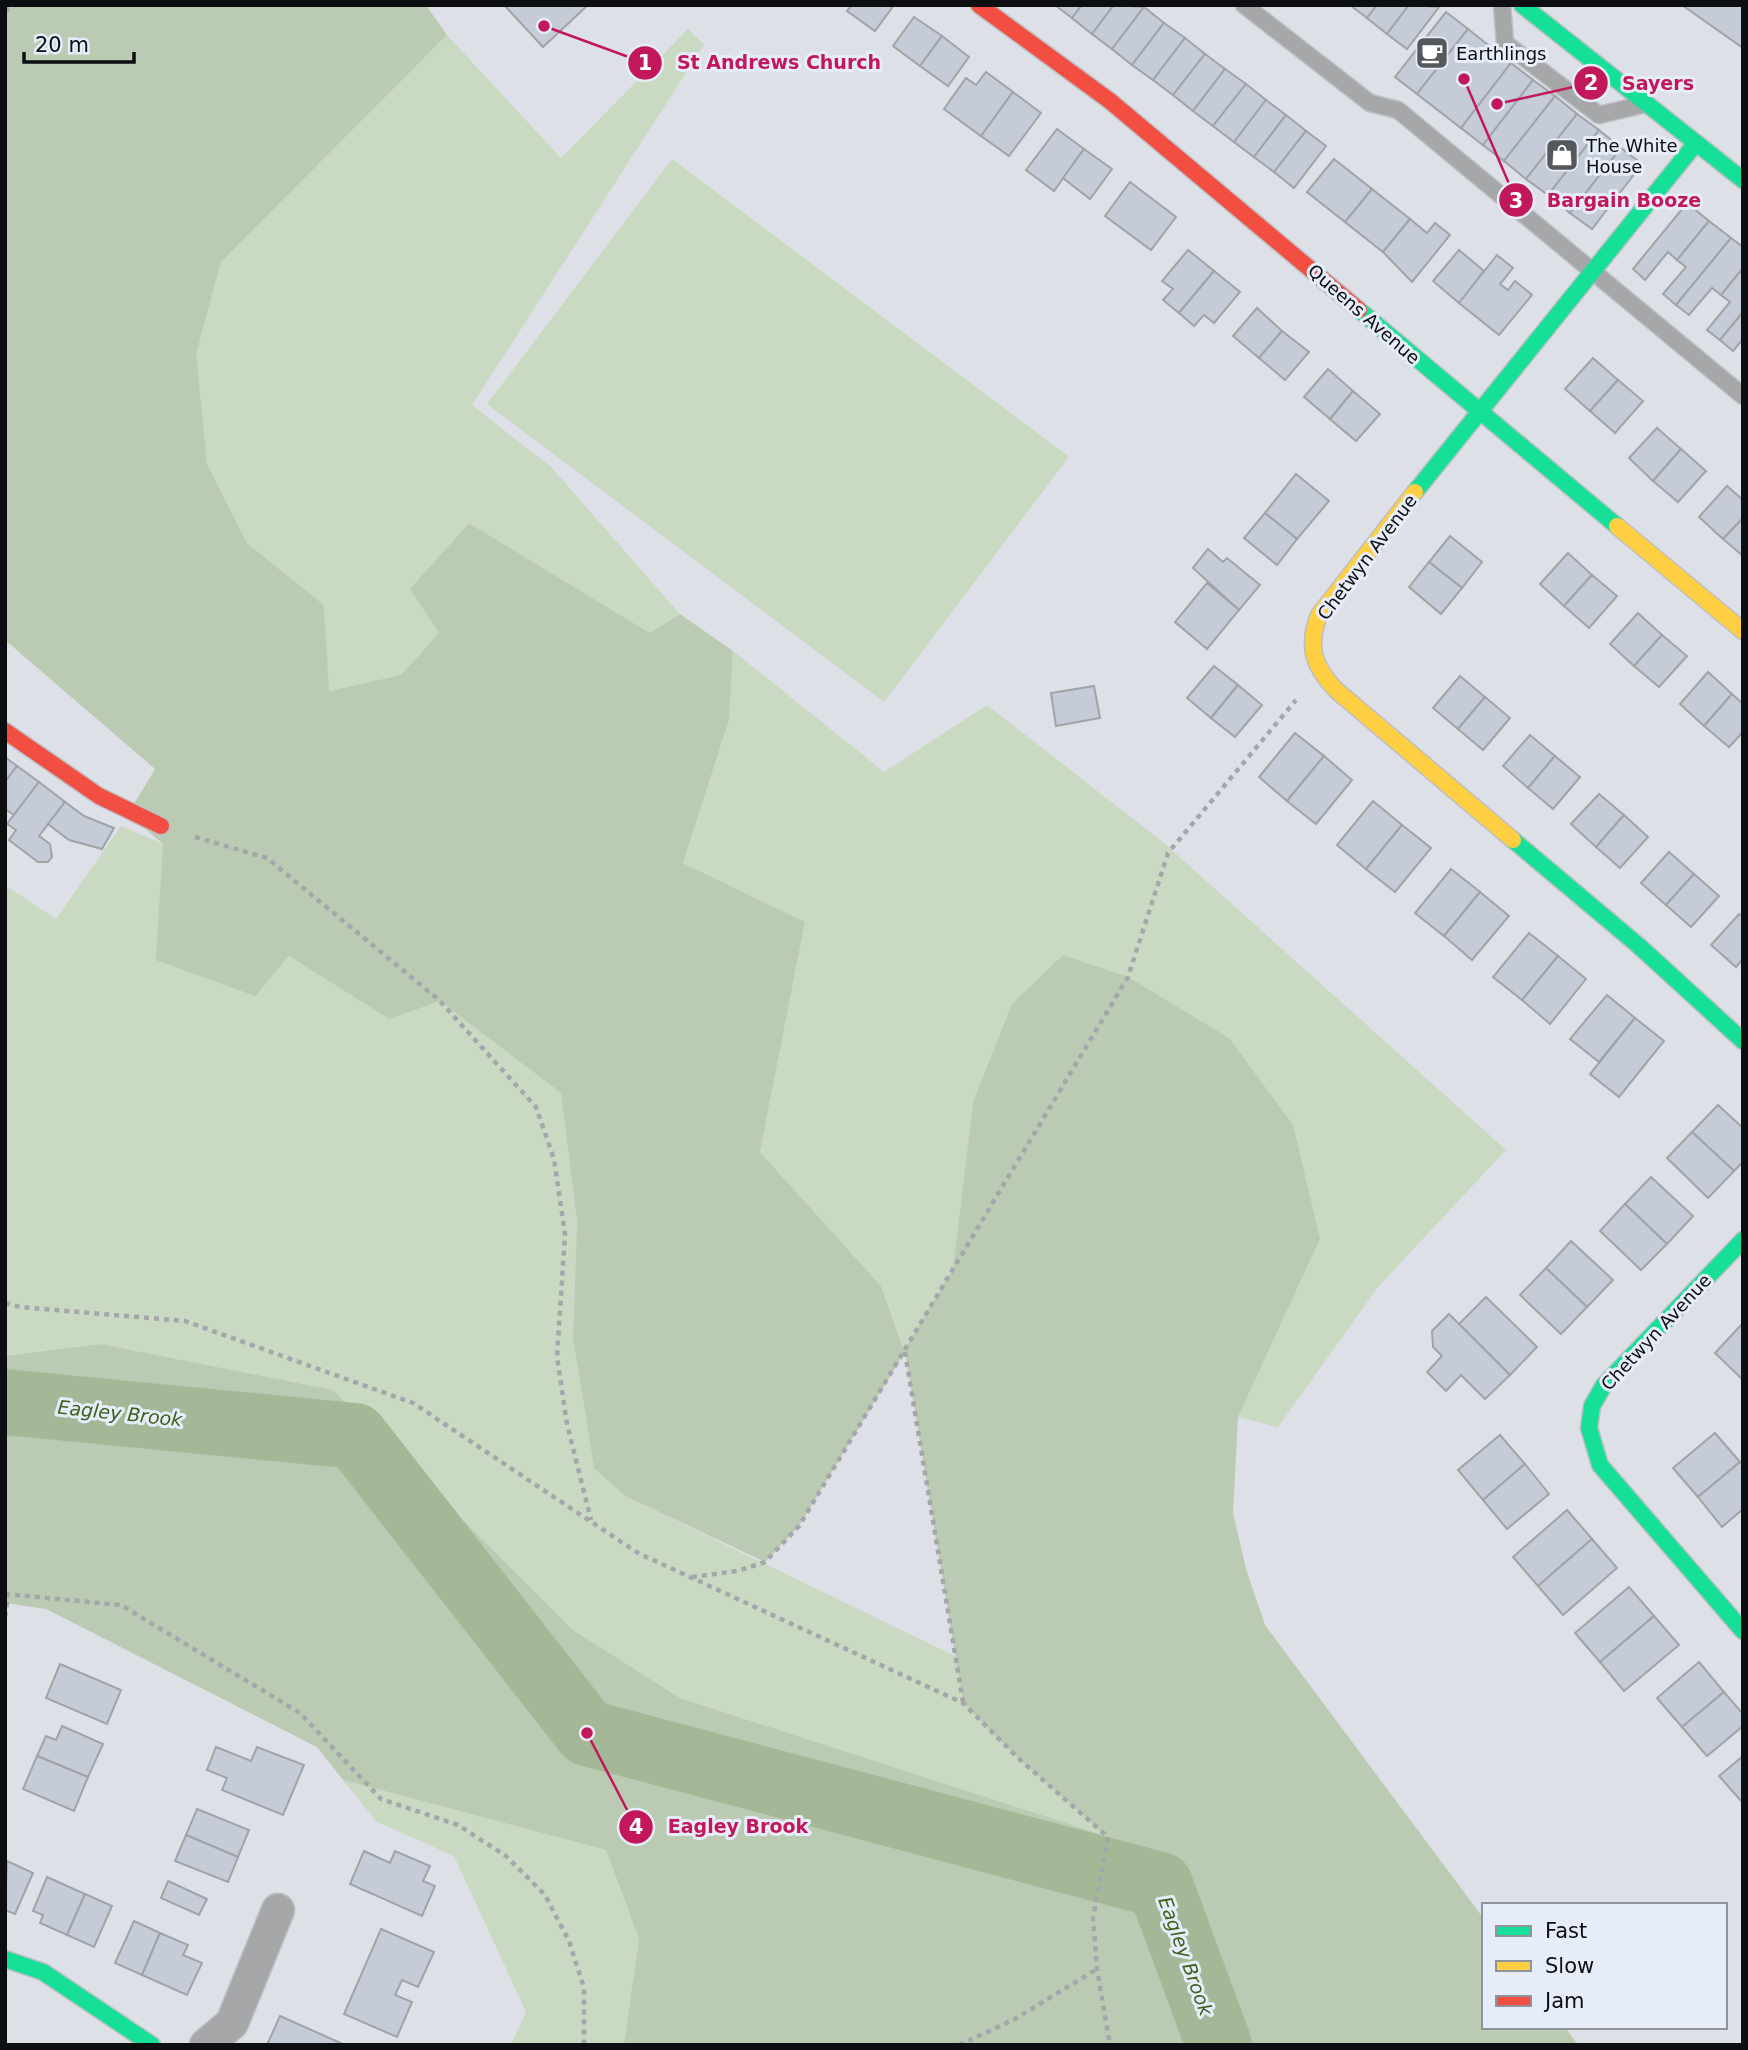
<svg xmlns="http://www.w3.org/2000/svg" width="1748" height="2050" font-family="'DejaVu Sans',sans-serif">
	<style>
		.green { fill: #c9d9c2 }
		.forest { fill: #bbcbb3 }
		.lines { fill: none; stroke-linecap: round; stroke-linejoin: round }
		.river { stroke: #a4b898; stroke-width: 66 }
		.building { fill: #c5ccd7; stroke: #a0a3a8; stroke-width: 2 }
		.lane-casing { stroke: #bcbfc4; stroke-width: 19 }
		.street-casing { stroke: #bcbfc4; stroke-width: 35 }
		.fast-casing { stroke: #bcbfc4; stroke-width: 19 }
		.slow-casing { stroke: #bcbfc4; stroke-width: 19 }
		.jam-casing { stroke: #bcbfc4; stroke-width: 19 }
		.path { stroke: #a4a6a9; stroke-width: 4.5; stroke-dasharray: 5 5; stroke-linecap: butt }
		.lane { stroke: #a6a7a9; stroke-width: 16 }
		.street { stroke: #a6a7a9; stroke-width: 32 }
		.fast { stroke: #16e098; stroke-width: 16 }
		.slow { stroke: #ffcf43; stroke-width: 16 }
		.jam { stroke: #f24e42; stroke-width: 16 }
		.labels { text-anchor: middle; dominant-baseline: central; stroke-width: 6; stroke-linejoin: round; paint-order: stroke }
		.poi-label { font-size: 18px; fill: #0c0e11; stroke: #e6edf8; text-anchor: start }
		.street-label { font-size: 18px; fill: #0c0e11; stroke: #e6edf8 }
		.water-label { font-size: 19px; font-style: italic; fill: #3f601b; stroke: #e6edf8 }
		.leader { fill: none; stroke: #c2185b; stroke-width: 2.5 }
		.callout-dot { fill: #c2185b; stroke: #e6edf8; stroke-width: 2.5 }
		.mark-label { font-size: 21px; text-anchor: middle; font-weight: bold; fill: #fff }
		.callout-label { font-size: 19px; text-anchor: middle; font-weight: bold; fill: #c2185b; stroke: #e6edf8; stroke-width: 6; stroke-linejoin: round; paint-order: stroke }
	</style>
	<rect width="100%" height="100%" fill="#dde1e7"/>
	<!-- green -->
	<g class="green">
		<path d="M688,29L704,45L472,405L551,467L680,614L650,633L469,523L411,589L440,632L401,675L328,691L324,605L247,543L207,464L195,355L221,262L447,35L561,158Z"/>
		<path d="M672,159L1069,457L884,702L487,404Z"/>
		<path d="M733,651L884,772L987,705L1164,843L1506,1150L1378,1287L1278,1427L1238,1417L1320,1239L973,1102L953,1269L905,1351L881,1286L760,1152L805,922L683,863L729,720Z"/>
		<path d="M121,826L163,844L289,956L389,1019L439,1000L561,1093L577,1221L573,1338L594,1468L625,1496L955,1656L963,1703L1019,1758L1108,1837L680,1698L573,1630L333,1390L101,1344L5,1356V885L56,919Z"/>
		<path d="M343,1780L606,1850L639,1939L624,2045H511L526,2012L454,1856L377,1822Z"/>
	</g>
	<!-- forest -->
	<path class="forest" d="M5,5H426L447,35L221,262L196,354L207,464L247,543L324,605L329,691L401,675L439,633L410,589L469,523L650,633L680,614L733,651L729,720L683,863L805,922L760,1152L881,1286L904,1350L953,1269L973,1102L1012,1004L1063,955L1128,977L1229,1038L1293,1125L1320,1239L1238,1417L1233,1513L1246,1569L1265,1625L1484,1919V2027H1565L1578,2045H624L639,1939L606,1850L343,1780L317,1747L46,1609L5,1603V1356L101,1344L333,1390L573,1630L680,1698L1106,1836L1018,1758L963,1703L905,1352L799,1526L765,1562L625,1496L594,1468L573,1338L577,1221L561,1093L440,1001L389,1019L289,956L255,996L156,960L163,844L128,814L155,769L5,640Z"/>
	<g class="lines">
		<!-- river -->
		<path class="river" d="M5,1402L355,1436L587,1733L1160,1885L1219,2045"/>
	</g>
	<!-- building -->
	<g class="building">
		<path d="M504,5H588L543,47Z"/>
		<path d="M852,5H894L875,31L847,11Z"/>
		<path d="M1055,5H1082L1072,18Z"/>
		<path d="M1082,5H1114L1092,34L1072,18Z"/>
		<path d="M1114,5L1144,7L1112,49L1092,34Z"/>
		<path d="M1350,5H1377L1367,18Z"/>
		<path d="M1377,5H1409L1387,34L1367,18Z"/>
		<path d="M1409,5L1439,7L1407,49L1387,34Z"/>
		<path d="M1682,5H1743V48Z"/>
		<path d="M1144,7L1164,23L1132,65L1112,49Z"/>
		<path d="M1446,12L1468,29L1417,94L1395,77Z"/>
		<path d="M914,17L942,36L920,66L893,46Z"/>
		<path d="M1164,23L1185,38L1153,80L1132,65Z"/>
		<path d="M1468,29L1511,63L1461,128L1417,94Z"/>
		<path d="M942,36L969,57L948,86L920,66Z"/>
		<path d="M1185,38L1205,54L1173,95L1153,80Z"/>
		<path d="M1205,54L1225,69L1193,111L1173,95Z"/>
		<path d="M1511,63L1533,80L1483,145L1461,128Z"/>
		<path d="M1225,69L1246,84L1213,126L1193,111Z"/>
		<path d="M986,72L1013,92L981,136L944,109L966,78L976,85Z"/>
		<path d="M1533,80L1555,96L1504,161L1483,145Z"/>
		<path d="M1246,84L1266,100L1234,142L1213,126Z"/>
		<path d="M1013,92L1041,113L1009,156L981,136Z"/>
		<path d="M1555,96L1577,114L1526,179L1504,161Z"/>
		<path d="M1266,100L1286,115L1254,157L1234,142Z"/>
		<path d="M1577,114L1599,130L1548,195L1526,179Z"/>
		<path d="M1286,115L1306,131L1274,172L1254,157Z"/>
		<path d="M1057,129L1084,149L1054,191L1026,170Z"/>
		<path d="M1599,130L1621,148L1570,213L1548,195Z"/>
		<path d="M1306,131L1326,146L1294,188L1274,172Z"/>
		<path d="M1621,148L1642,164L1592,229L1570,213Z"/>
		<path d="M1084,149L1112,169L1090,199L1063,178Z"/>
		<path d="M1334,159L1372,189L1345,222L1307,192Z"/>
		<path d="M1130,182L1176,217L1151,250L1105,216Z"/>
		<path d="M1372,189L1410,219L1383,252L1345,222Z"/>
		<path d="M1687,203L1709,221L1677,260L1668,252L1645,280L1633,269Z"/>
		<path d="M1410,219L1427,233L1435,223L1450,235L1412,282L1383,252Z"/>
		<path d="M1709,221L1731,238L1676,305L1663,294L1686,267L1677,260Z"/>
		<path d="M1731,238L1743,247V268L1721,295L1712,288L1689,315L1676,305Z"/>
		<path d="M1188,250L1214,271L1179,313L1163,300L1173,289L1162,281Z"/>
		<path d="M1459,250L1484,271L1459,303L1433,281Z"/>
		<path d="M1497,255L1513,268L1500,284L1508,290L1515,281L1532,295L1499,335L1459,303Z"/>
		<path d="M1743,268V312L1720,340L1707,330L1730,302L1721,295Z"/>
		<path d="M1214,271L1240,292L1214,323L1204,315L1194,326L1179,313Z"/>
		<path d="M1257,308L1282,331L1259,358L1233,336Z"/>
		<path d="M1743,312V339L1733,351L1720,340Z"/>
		<path d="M1282,331L1309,352L1285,380L1259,358Z"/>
		<path d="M1593,358L1618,380L1590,411L1565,389Z"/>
		<path d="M1328,369L1353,391L1330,419L1304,397Z"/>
		<path d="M1618,380L1643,401L1615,433L1590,411Z"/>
		<path d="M1353,391L1380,414L1356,441L1330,419Z"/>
		<path d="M1657,428L1681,449L1653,481L1629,458Z"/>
		<path d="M1681,449L1706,471L1678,502L1653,481Z"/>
		<path d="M1296,474L1329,501L1297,539L1265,513Z"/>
		<path d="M1727,486L1743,500V518L1723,539L1699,517Z"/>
		<path d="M1265,513L1297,539L1277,565L1244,538Z"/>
		<path d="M1743,518V556L1723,539Z"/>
		<path d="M1450,536L1482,562L1462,588L1429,562Z"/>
		<path d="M1208,549L1223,562L1227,558L1260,585L1239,610L1193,568Z"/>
		<path d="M1568,553L1592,575L1564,606L1540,584Z"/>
		<path d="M1429,562L1462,588L1441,614L1409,587Z"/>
		<path d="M1592,575L1617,596L1589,628L1564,606Z"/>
		<path d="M1207,583L1239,610L1207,649L1175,622Z"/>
		<path d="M1638,613L1662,635L1634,666L1610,644Z"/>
		<path d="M1662,635L1687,656L1659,687L1634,666Z"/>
		<path d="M1214,666L1238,685L1211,718L1187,698Z"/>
		<path d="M1708,672L1732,694L1704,726L1680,704Z"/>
		<path d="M1460,676L1485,697L1458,729L1433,708Z"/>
		<path d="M1238,685L1262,705L1235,737L1211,718Z"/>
		<path d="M1094,686L1100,718L1056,726L1051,693Z"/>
		<path d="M1732,694L1743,704V732L1729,747L1704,726Z"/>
		<path d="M1485,697L1510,718L1483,750L1458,729Z"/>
		<path d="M1295,733L1324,756L1287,801L1259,777Z"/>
		<path d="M1530,735L1555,756L1528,788L1503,766Z"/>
		<path d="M1324,756L1352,780L1316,824L1287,801Z"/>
		<path d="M1555,756L1580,777L1553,809L1528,788Z"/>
		<path d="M5,757L17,766L5,782Z"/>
		<path d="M17,766L39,782L14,815L5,809V782Z"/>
		<path d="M39,782L65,802L39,836L50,844L52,857L48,862H38L9,840L16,830L7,824Z"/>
		<path d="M1599,794L1624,815L1596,847L1571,824Z"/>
		<path d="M1373,801L1402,825L1366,869L1337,845Z"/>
		<path d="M65,802L84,816L114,828L102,849L69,840L48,824Z"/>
		<path d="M1624,815L1648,837L1620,868L1596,847Z"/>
		<path d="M1402,825L1431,848L1395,892L1366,869Z"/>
		<path d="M1669,852L1694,874L1666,905L1641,883Z"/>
		<path d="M1451,869L1480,892L1444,936L1415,913Z"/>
		<path d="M1694,874L1719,896L1691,927L1666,905Z"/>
		<path d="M1480,892L1509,916L1472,960L1444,936Z"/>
		<path d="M1739,914L1743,917V959L1736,967L1711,945Z"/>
		<path d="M1529,933L1558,956L1522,1000L1493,977Z"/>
		<path d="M1558,956L1586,979L1550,1024L1522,1000Z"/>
		<path d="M1607,995L1635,1018L1599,1062L1570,1039Z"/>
		<path d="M1635,1018L1664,1041L1619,1097L1590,1074Z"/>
		<path d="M1718,1105L1743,1128V1162L1734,1171L1692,1132Z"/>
		<path d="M1692,1132L1734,1171L1708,1198L1667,1158Z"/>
		<path d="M1651,1177L1693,1216L1667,1244L1625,1204Z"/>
		<path d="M1625,1204L1667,1244L1641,1270L1600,1231Z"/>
		<path d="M1571,1241L1613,1280L1587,1307L1546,1268Z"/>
		<path d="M1546,1268L1587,1307L1561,1334L1520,1295Z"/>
		<path d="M1486,1297L1537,1347L1510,1375L1459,1324Z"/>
		<path d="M1449,1314L1510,1375L1485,1399L1461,1375L1446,1391L1427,1372L1442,1356L1433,1347L1432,1331Z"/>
		<path d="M1741,1325L1743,1326V1380L1715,1353Z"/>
		<path d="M1715,1433L1740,1462L1698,1497L1673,1468Z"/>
		<path d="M1500,1435L1525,1464L1483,1500L1458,1470Z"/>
		<path d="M1740,1462L1743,1465V1509L1722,1527L1698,1497Z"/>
		<path d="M1525,1464L1549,1494L1507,1529L1483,1500Z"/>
		<path d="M1567,1510L1592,1539L1538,1586L1513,1557Z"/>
		<path d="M1592,1539L1617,1568L1563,1615L1538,1586Z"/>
		<path d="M1629,1587L1654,1616L1600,1662L1575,1633Z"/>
		<path d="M1654,1616L1679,1645L1624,1691L1600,1662Z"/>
		<path d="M1699,1662L1724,1692L1682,1727L1657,1698Z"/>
		<path d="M60,1664L121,1690L107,1724L46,1698Z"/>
		<path d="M1724,1692L1743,1714V1726L1707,1756L1682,1727Z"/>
		<path d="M62,1726L103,1744L88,1777L37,1756L46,1736L56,1740Z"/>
		<path d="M216,1747L251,1761L257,1747L304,1765L283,1815L222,1790L227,1778L207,1770Z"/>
		<path d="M37,1756L88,1777L74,1811L23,1789Z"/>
		<path d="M1743,1756V1803L1719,1776Z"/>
		<path d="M197,1809L249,1830L238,1857L186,1835Z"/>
		<path d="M186,1835L238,1857L228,1882L175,1861Z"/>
		<path d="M364,1851L390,1863L395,1851L430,1866L423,1881L435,1886L422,1916L350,1884Z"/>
		<path d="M7,1861L33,1873L15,1914L5,1910Z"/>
		<path d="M47,1877L85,1894L67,1935L40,1923L43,1915L33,1911Z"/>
		<path d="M168,1881L207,1899L199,1915L161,1898Z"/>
		<path d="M85,1894L112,1906L94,1947L67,1935Z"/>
		<path d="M134,1921L160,1933L142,1975L115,1963Z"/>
		<path d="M381,1929L434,1952L418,1987L402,1980L395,1995L412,2002L397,2037L344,2014Z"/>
		<path d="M160,1933L188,1945L183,1955L202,1963L187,1995L142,1975Z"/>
		<path d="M280,2016L345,2045H267Z"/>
	</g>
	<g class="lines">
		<defs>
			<g id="lane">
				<path d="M1244,5L1370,103L1398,110L1743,396"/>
				<path d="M1502,5L1505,43L1599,115L1641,105"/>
			</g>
			<path id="street" d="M206,2045L232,2023L278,1910"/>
			<g id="fast">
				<path d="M1522,5L1743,180"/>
				<path d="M1359,310L1617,526"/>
				<path d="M1415,492L1696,143"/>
				<path d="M1513,840L1639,946L1743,1041"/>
				<path d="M1743,1240L1604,1385L1592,1406L1589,1428L1600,1465L1743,1631"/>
				<path d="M5,1959L43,1972L152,2045"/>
			</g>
			<g id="slow">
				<path d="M1415,492L1319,615C1307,646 1313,666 1336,690L1513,840"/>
				<path d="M1617,526L1743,631"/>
			</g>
			<g id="jam">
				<path d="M979,5L1110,101L1359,310"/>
				<path d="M5,731L99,796L161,826"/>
			</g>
		</defs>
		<!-- lane casing -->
		<use href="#lane" class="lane-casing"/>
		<!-- street casing -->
		<use href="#street" class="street-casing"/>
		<!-- fast casing -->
		<use href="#fast" class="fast-casing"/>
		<!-- slow casing -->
		<use href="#slow" class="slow-casing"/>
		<!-- jam casing -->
		<use href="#jam" class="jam-casing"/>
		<!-- path -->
		<g class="path">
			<path d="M5,11L15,5"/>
			<path d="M195,837L267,858L439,1000L536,1107L554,1159L565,1234L557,1357L567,1424L591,1520"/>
			<path d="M5,1303L20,1307L185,1321L413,1403L638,1553L963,1703L1018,1758L1108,1837L1093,1918L1097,1969L1110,2045"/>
			<path d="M905,1352L963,1702"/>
			<path d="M692,1577L737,1571L765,1562L799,1526L1128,977L1168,853L1296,700"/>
			<path d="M5,1594L121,1605L300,1713L381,1799L458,1825L506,1856L545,1895L569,1941L584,1988V2045"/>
			<path d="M5,1617L8,1596"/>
			<path d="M959,2045L1015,2019L1097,1969"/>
		</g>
		<!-- lane -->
		<use href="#lane" class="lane"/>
		<!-- street -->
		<use href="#street" class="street"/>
		<!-- fast -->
		<use href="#fast" class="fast"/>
		<!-- slow -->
		<use href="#slow" class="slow"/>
		<!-- jam -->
		<use href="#jam" class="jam"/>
	</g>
	<!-- icons -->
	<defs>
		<symbol id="cafe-square" viewBox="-11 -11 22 22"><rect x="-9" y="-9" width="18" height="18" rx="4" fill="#55585c" stroke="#e6edf8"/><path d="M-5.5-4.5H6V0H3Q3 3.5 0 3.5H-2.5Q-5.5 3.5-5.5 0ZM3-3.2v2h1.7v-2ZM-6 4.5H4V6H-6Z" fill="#fff"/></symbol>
		<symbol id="shop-square" viewBox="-11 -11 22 22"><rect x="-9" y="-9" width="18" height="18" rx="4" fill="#55585c" stroke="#e6edf8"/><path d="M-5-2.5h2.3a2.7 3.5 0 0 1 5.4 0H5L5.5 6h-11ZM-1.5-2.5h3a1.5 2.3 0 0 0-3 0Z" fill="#fff"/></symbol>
	</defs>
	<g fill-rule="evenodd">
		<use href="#cafe-square" x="1413" y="34" width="38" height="38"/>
		<use href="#shop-square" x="1543" y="136" width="38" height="38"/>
	</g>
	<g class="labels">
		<!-- poi labels -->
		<g class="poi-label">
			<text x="1456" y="53">Earthlings</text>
			<text x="1586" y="145">The White<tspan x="1586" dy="21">House</tspan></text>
		</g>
		<!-- street labels -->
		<g class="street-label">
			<text transform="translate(1364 314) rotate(41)">Queens Avenue</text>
			<text transform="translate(1367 557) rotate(-53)">Chetwyn Avenue</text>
			<text transform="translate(1656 1332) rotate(-47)">Chetwyn Avenue</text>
		</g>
		<!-- water labels -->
		<g class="water-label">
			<text transform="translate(120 1413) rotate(6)">Eagley Brook</text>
			<text transform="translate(1186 1956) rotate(70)">Eagley Brook</text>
		</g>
	</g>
	<!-- callouts -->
	<path class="leader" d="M544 26L645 63M1497 104L1591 83M1464 79L1516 200M587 1733L636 1827"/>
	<g class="callout-dot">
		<circle cx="544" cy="26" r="7"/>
		<circle cx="1497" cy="104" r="7"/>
		<circle cx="1464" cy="79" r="7"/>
		<circle cx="587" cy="1733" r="7"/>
		<circle cx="645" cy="63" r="18"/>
		<circle cx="1591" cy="83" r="18"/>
		<circle cx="1516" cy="200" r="18"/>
		<circle cx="636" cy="1827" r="18"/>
	</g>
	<g class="mark-label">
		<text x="645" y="70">1</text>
		<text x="1591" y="90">2</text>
		<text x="1516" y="208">3</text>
		<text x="636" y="1834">4</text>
	</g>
	<g class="callout-label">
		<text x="779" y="69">St Andrews Church</text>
		<text x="1658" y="90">Sayers</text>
		<text x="1624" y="207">Bargain Booze</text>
		<text x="738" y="1833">Eagley Brook</text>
	</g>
	<!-- border -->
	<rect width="1748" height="2050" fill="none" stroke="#0c0e11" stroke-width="14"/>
	<!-- legend -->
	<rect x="1482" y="1903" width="245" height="126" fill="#e6edf8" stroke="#8f949c" stroke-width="2"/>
	<rect x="1496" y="1926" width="35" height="10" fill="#16e098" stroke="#8f949c" stroke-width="2"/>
	<text x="1545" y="1938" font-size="21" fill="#0c0e11">Fast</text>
	<rect x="1496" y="1961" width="35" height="10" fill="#ffcf43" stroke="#8f949c" stroke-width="2"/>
	<text x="1545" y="1973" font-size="21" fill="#0c0e11">Slow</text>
	<rect x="1496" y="1996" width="35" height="10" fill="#f24e42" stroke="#8f949c" stroke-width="2"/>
	<text x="1545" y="2008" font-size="21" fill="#0c0e11">Jam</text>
	<!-- scale -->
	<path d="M24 52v10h110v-10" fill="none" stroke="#0c0e11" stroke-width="3.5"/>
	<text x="35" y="52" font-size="21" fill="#0c0e11" stroke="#e6edf8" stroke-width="5" paint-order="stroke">20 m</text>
</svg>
